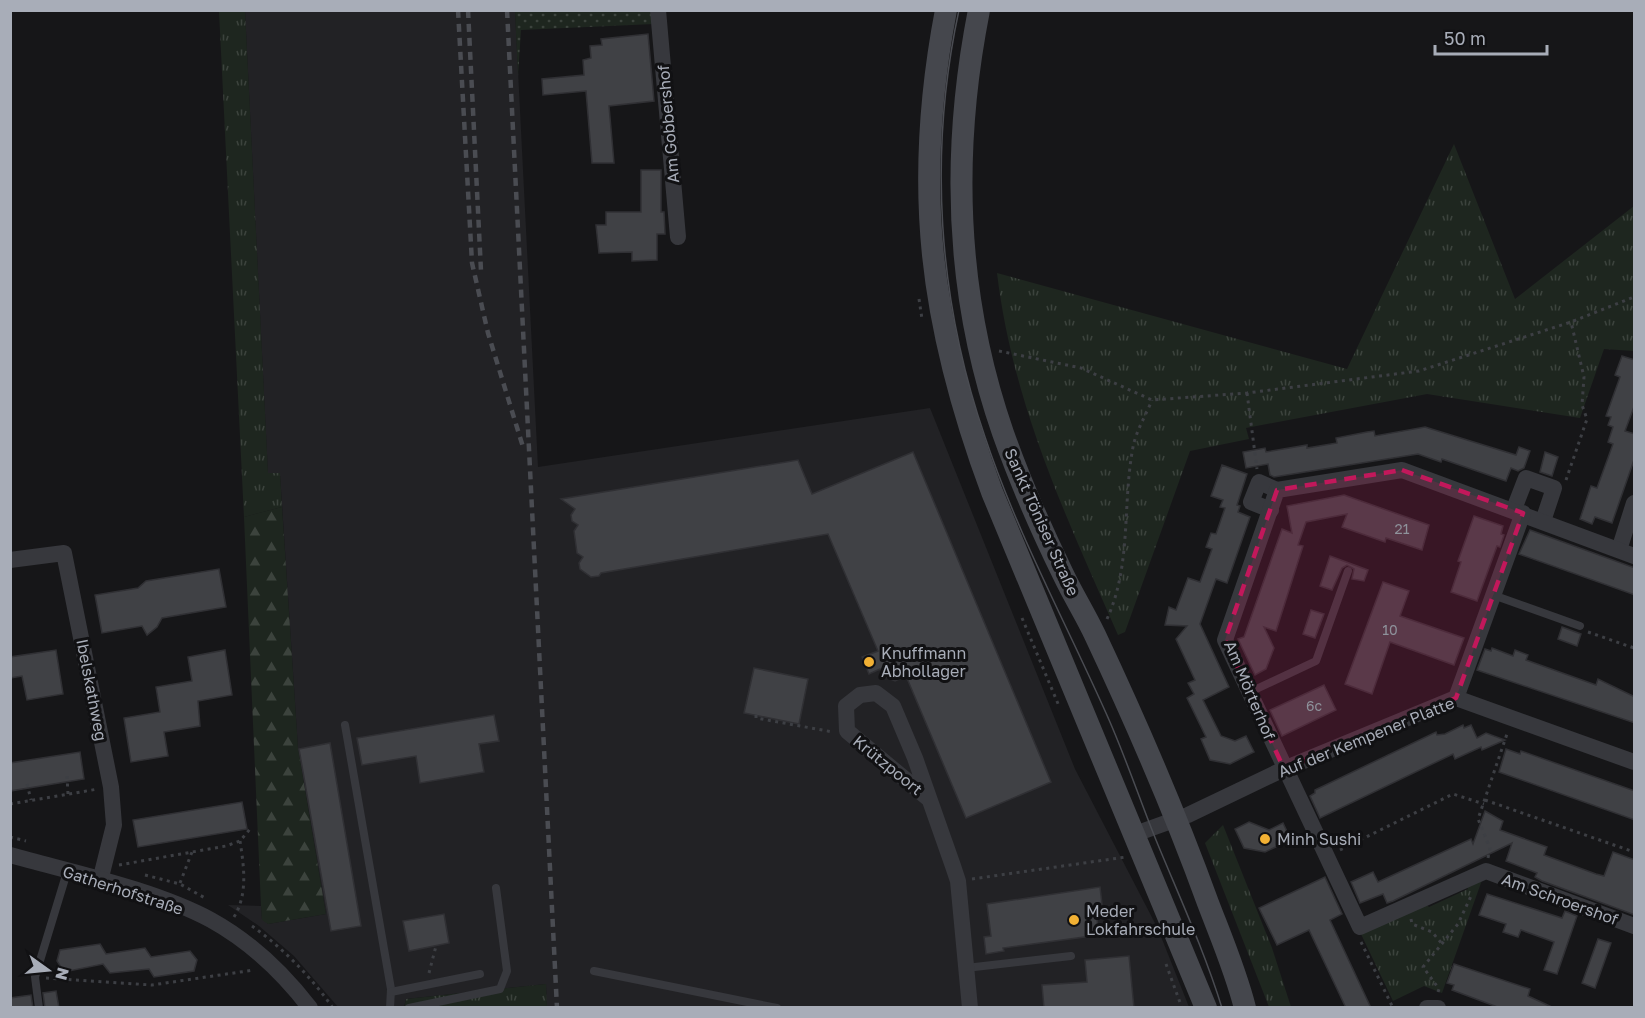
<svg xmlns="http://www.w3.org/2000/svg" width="1645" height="1018" font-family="'Golos Text',sans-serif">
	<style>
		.built { fill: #222225 }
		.grass { fill: url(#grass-tufts) }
		.forest { fill: url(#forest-firs) }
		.garden { fill: url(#garden-dots) }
		.building { fill: #404145; stroke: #303034; stroke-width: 1.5 }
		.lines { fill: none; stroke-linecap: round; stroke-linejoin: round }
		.path { stroke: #3d3f44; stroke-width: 3; stroke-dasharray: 3 4.5; stroke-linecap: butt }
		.service { stroke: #37383d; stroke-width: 8 }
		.minor { stroke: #37383d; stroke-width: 16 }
		.secondary { stroke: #45474d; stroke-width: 22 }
		.tram { stroke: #4a4c52; stroke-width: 1.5 }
		.rail { stroke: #4a4c52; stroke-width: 4.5; stroke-dasharray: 8 6; stroke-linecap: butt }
		.marked { fill: #c2185b; fill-opacity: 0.2; stroke: #c2185b; stroke-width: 4.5; stroke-dasharray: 12 8; stroke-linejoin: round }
		.poi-dot { fill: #f2b134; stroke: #111113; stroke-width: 2 }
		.labels { text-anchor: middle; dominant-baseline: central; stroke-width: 6; stroke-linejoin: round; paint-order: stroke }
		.number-label { font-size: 14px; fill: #8e929b }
		.street-label { font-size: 16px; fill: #a8adb8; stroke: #111113 }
		.poi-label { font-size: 16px; fill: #a8adb8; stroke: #111113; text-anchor: start }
	</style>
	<defs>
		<pattern id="grass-tufts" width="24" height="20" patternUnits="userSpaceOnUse" patternTransform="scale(1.5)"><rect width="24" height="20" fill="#1e261f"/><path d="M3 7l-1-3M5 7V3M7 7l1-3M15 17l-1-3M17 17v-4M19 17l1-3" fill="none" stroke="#3c433d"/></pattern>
		<pattern id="forest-firs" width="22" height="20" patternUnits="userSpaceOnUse" patternTransform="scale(1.5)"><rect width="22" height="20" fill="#1e261f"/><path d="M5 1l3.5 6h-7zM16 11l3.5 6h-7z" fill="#3c433d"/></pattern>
		<pattern id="garden-dots" width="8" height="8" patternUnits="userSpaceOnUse" patternTransform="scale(1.5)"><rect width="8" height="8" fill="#1e261f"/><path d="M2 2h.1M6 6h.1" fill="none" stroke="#3c433d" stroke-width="1.8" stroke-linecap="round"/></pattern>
	</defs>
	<rect width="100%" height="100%" fill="#161618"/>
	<!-- built -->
	<path class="built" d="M245,11H515L538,467L930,408L1075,769L1158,929L1189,1007L547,1008L546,984L406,999L404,1007H338L294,956L259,926L228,905L261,906L262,919L268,924L326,914L298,748L280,474H268Z"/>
	<!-- grass -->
	<g class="grass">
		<path d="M219,11H245L268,473H280L282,507L244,517Z"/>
		<path d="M1454,144L1515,299L1634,206V351L1604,349L1580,418L1427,394L1246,428L1249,439L1190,451L1125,632L1118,635C1065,514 1013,405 997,273L1347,369Z"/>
		<path d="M1223,825L1272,948L1291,1007H1269L1205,843Z"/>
		<path d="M1482,880L1442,993L1424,986L1393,1001L1361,934L1426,904L1429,907L1468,889L1466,885Z"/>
		<path d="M546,984L547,1007L404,1008L406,999Z"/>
	</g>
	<!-- forest -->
	<path class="forest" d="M282,507L298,748L326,914L268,924L262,920L261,906L244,517Z"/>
	<!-- garden -->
	<path class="garden" d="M515,11H653L654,24L521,30L518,76Z"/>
	<!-- building -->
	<g class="building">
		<path d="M648,34L654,101L609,106L614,163H592L586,91L543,95L542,79L584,75L583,60L591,58L590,46L602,45L601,39Z"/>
		<path d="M641,170H661V212H664L665,234H657V260L632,261V252L599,253L596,225H606V212H641Z"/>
		<path d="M1622,356L1635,360V404L1625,431L1635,434V457L1612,523L1595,517L1592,524L1580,519L1591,486L1597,488L1613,444L1608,442L1613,427L1608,425L1611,417L1606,416L1620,377L1615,375Z"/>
		<path d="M1425,427L1516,455L1519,447L1530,451L1524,468L1518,471L1511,468L1506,481L1442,459L1441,462L1418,454L1274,477L1270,475L1268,464L1246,468L1243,452L1265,448L1266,452L1307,445V448L1337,443L1336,438L1367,432L1374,431L1375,436Z"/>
		<path d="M913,452L1051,782L966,818L906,676L895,681L883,676L880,669L869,674L862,657L878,651L828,534L601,573L599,576L591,577L580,569L579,563L583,557L577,553L574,531L578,525L572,521L571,515L575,509L561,499L798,460L812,494Z"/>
		<path d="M1545,452L1558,457L1552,476L1540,472Z"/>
		<path d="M1222,465L1247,474L1237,505L1240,506L1238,512L1250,517L1227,583L1216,579L1200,624L1229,687L1203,700L1221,736L1235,741L1246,736L1254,752L1230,764L1210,760L1201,739L1206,737L1187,698L1194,694L1188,683L1195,680L1176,639L1187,626L1165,625L1169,607L1176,610L1188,578L1200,582L1212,549L1206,547L1211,533L1216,534L1225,508L1220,507L1223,500L1211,496Z"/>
		<path d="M1344,495L1429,525L1422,550L1386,538L1385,542L1342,527L1347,514L1306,522L1298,545L1303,546L1276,631L1264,627L1274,648L1266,669L1255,675L1238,639L1244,637L1282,529L1292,533L1287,506Z"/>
		<path d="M1474,516L1503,526L1501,534L1504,535L1500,547L1497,546L1477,601L1451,592L1461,562L1458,561Z"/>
		<path d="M1530,530L1635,568V595L1519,554Z"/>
		<path d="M1330,556L1368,570L1364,581L1352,579L1354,569L1347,565L1342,568L1332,590L1320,586Z"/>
		<path d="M219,569L226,607L162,618L157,627L147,635L142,626L102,633L95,595L138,588L146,581Z"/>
		<path d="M1383,582L1409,591L1400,616L1464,638L1454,665L1390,642L1372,694L1345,684Z"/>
		<path d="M1311,610L1324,614L1315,638L1303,634Z"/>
		<path d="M1562,627L1581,634L1577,646L1558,639Z"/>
		<path d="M1492,648L1513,656L1515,650L1528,655L1526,660L1596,685L1598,679L1635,697V723L1477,670L1485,649L1491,651Z"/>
		<path d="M56,650L63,694L27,700L22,676L10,678V657Z"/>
		<path d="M225,650L232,695L198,701L200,726L164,732L168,756L131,762L124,718L160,712L156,687L192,681L188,657Z"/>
		<path d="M754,668L808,679L799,724L744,713Z"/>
		<path d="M1324,685L1336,710L1282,736L1270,710Z"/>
		<path d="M494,715L499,741L479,744L484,772L420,783L416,756L362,765L357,738Z"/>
		<path d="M1463,725L1464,728L1471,725L1477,738L1486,733L1505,740L1482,750L1481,747L1455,759L1453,754L1320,818L1310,796L1315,793V790L1436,732L1437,735L1445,734Z"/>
		<path d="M330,743L361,926L331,931L299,749Z"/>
		<path d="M1506,749L1520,754L1521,751L1635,791V820L1499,772Z"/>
		<path d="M80,752L84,779L10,791V763Z"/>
		<path d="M242,802L247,829L138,847L133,820Z"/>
		<path d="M1485,811L1503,821L1500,830L1547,847L1544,855L1596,874L1604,876L1613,852L1635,860V915L1542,881L1535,877L1537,873L1506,861L1512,843L1393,901L1387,903L1383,894L1360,903L1351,882L1373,872L1378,882L1471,839L1473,844Z"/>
		<path d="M1249,822L1269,830L1283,823L1291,840L1265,852L1244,848L1235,829Z"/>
		<path d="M1325,877L1342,914L1330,920L1371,1008H1346L1309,930L1277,945L1259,908Z"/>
		<path d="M1100,887L1102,904L1095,905L1099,935L1003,948L1004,951L986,954L984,937L991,936L987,904Z"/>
		<path d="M1487,894L1562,918L1565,911L1577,916L1557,974L1544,970L1554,942L1521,930L1518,937L1503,932L1506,924L1479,915Z"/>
		<path d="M444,914L449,943L409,951L403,921Z"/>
		<path d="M1598,939L1611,943L1595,988L1582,983Z"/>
		<path d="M100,944L106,954L145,948L151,957L190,951L197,960L194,971L154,977L149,969L110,973L103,964L64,972L57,961L60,950Z"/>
		<path d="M1129,956L1134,1008H1044L1042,985L1087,982L1085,960Z"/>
		<path d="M1454,964L1530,989L1528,996L1554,1008H1500L1452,990L1454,985L1447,983Z"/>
		<path d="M56,991L59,1008H45L43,993Z"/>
		<path d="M31,995L33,1008H10V998Z"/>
	</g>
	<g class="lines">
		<!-- path -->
		<g class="path">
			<path d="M919,299L922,319"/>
			<path d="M999,351L1081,368L1152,400L1247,393L1419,371L1571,322L1634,297"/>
			<path d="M1247,393L1257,469"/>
			<path d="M1566,480L1587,419L1582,405L1584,377L1571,322"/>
			<path d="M1022,618L1059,706"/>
			<path d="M1107,619C1132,564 1122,505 1133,447C1136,431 1146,415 1152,400"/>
			<path d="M1588,632L1634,648"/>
			<path d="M756,715V718L833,732"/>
			<path d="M67,776L68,794"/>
			<path d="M27,784L31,800"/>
			<path d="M1485,800L1634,852"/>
			<path d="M10,804L98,789"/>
			<path d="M10,837L26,841"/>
			<path d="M1340,850L1453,794L1484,804"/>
			<path d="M1488,858L1490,848L1478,819L1508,731"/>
			<path d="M119,865L226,846L240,841L250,829"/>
			<path d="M145,875L180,884L205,898"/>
			<path d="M972,879L1126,857"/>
			<path d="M180,883L192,852"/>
			<path d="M234,917C248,894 244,867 240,841"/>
			<path d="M1411,919L1412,924L1432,932L1443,945"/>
			<path d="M252,926C283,948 311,977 333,1008"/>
			<path d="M1361,942L1393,1008"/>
			<path d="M1166,964L1182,1008"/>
			<path d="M429,973L436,946"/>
			<path d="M46,978L152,985L254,970"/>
			<path d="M1438,992L1439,989L1423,967L1458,924L1472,894"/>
		</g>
		<!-- service -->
		<g class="service">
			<path d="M1493,595L1580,626"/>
			<path d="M1250,692L1316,661L1348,571"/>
			<path d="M345,725L391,989L390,1008"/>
			<path d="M966,968L1071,956"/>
			<path d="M594,971L777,1008"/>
			<path d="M391,992L480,974"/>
			<path d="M39,1008L35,977L67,872"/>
			<path d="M409,1008L500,989L507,971L496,888"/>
		</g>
		<!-- minor -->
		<g class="minor">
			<path d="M658,10L678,237"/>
			<path d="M1514,509L1526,478L1554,488L1543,521"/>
			<path d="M1271,510L1251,502L1259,482L1277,490"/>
			<path d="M1619,550L1634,503"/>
			<path d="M1634,556L1402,470L1277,490L1225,640L1360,927L1486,871L1634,926"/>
			<path d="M10,560L64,553L111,787L114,825L100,881"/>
			<path d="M1456,698L1523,513"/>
			<path d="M929,799L847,731L846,706L860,695L876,693L893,706L915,758L953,866L958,881L970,1008"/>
			<path d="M1135,834L1188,815L1284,769L1456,698L1634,762"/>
			<path d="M10,855C74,873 153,889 211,920C249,941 283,973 310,1008"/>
			<path d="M1427,1008H1438"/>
		</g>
		<!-- secondary -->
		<g class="secondary">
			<path d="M946,10C912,187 930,325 992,492L1206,1008"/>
			<path d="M979,10C951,152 955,295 1003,433C1020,481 1041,529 1063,574C1073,595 1085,614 1095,635C1136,722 1175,812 1208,903C1221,937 1236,972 1245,1008"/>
		</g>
		<!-- tram -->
		<path class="tram" d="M959,10C928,153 938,300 985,437C1017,533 1065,621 1106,713C1125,755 1139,798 1156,840C1179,896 1204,950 1222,1008"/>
		<!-- rail -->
		<g class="rail">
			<path d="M458,10L472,263L488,333L523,447"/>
			<path d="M468,10L481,271"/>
			<path d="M507,10L557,1008"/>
		</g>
	</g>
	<!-- marked area -->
	<path class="marked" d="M1402,470L1523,513L1456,698L1284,769L1225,640L1277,490Z"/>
	<!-- markers -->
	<g class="poi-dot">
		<circle cx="869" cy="662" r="6"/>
		<circle cx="1265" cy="839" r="6"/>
		<circle cx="1074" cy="920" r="6"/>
	</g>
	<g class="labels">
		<!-- number labels -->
		<g class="number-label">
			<text x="1402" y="528">21</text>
			<text x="1390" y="629">10</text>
			<text x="1314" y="705">6c</text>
		</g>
		<!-- street labels -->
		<g class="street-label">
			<text transform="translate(668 124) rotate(-95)">Am Gobbershof</text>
			<text transform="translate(1042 522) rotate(66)">Sankt Töniser Straße</text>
			<text transform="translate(92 690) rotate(79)">Ibelskathweg</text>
			<text transform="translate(1250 690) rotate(67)">Am Mörterhof</text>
			<text transform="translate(1366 737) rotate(-22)">Auf der Kempener Platte</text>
			<text transform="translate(888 765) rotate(39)">Krützpoort</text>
			<text transform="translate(123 890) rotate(18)">Gatherhofstraße</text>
			<text transform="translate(1560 899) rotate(20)">Am Schroershof</text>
		</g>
		<!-- poi labels -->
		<g class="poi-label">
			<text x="881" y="653">Knuffmann<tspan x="881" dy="18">Abhollager</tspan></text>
			<text x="1277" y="839">Minh Sushi</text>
			<text x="1086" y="911">Meder<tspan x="1086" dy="18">Lokfahrschule</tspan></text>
		</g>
	</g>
	<!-- border -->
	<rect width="1645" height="1018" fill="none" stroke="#a8adb8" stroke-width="24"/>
	<!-- north arrow -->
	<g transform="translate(48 970) rotate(105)" stroke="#111113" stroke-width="4.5" paint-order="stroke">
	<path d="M0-4.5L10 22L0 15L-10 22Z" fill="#a8adb8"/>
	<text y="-9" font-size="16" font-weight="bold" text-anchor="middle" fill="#a8adb8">N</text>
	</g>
	<!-- scale -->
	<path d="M1435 45v9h112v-9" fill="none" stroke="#a8adb8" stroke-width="3"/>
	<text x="1444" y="45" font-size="18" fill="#a8adb8" stroke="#111113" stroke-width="4.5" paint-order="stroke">50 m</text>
</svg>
